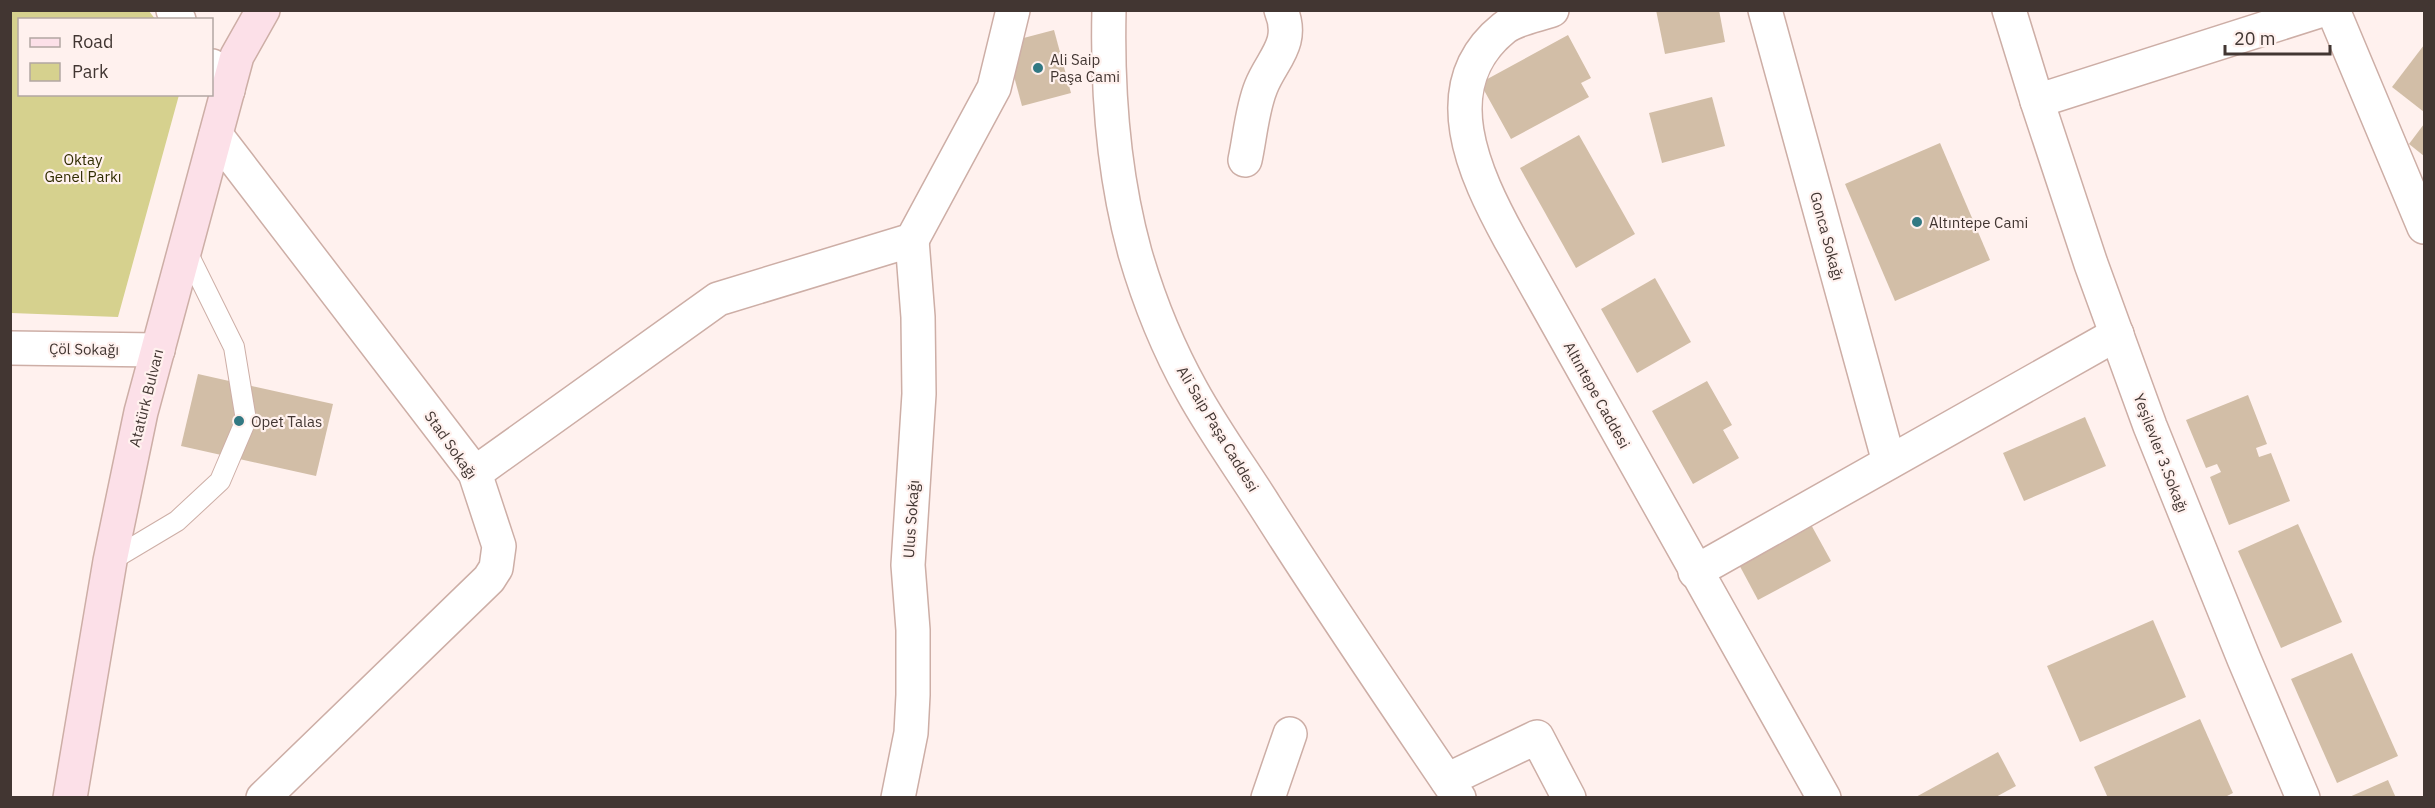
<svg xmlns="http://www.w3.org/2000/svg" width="2435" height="808" font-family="'IBM Plex Sans',sans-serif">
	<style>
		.green { fill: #d6d18e }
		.building { fill: #d2bea7 }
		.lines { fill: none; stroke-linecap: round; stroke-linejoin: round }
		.service-casing { stroke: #cdaea6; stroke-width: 22 }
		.minor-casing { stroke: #cdaea6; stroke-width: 36 }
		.secondary-casing { stroke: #cdaea6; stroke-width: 36 }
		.service { stroke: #fff; stroke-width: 20 }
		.minor { stroke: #fff; stroke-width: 33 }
		.secondary { stroke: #fce0e8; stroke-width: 33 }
		.poi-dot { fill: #327983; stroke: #fff1ee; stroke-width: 2 }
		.labels { text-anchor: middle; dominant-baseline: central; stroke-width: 4.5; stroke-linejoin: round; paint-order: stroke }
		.poi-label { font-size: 15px; fill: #423632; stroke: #fff1ee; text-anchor: start }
		.park-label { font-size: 15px; fill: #312d02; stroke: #fff1ee }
		.street-label { font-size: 15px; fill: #423632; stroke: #fff1ee }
	</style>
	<rect width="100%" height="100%" fill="#fff1ee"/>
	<!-- green -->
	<path class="green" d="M11,10L149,11L155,19L20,20V94L179,95L118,317L11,313Z"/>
	<!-- building -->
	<g class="building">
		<path d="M1656,10H1719L1725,42L1665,54Z"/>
		<path d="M1054,30L1071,93L1022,106L1005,43Z"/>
		<path d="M1568,35L1591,78L1581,83L1589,97L1511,139L1480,83Z"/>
		<path d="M2424,45V112L2392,87Z"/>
		<path d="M1712,97L1725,146L1662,163L1649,113Z"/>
		<path d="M2424,124V156L2409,144Z"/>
		<path d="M1579,135L1635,234L1576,268L1520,168Z"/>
		<path d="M1940,143L1990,260L1895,301L1845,184Z"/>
		<path d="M1655,278L1691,342L1637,373L1601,309Z"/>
		<path d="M198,374L333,404L316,476L181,446Z"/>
		<path d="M1707,381L1732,425L1723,430L1739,458L1693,484L1652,411Z"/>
		<path d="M2248,395L2267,444L2256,448L2259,457L2271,453L2290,501L2229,525L2210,477L2221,472L2217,464L2206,468L2186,420Z"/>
		<path d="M2085,417L2106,466L2024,501L2003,453Z"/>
		<path d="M1809,521L1831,561L1758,600L1736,559Z"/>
		<path d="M2298,524L2342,622L2281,648L2238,551Z"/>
		<path d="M2153,620L2186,697L2080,742L2047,666Z"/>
		<path d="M2352,653L2398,756L2337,783L2291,679Z"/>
		<path d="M2200,719L2233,793L2223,798H2108L2094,767Z"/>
		<path d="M1998,752L2016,786L1994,798H1914Z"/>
		<path d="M2388,780L2396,798H2347Z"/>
	</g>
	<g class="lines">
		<defs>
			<path id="service" d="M110,561L177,521L220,481L246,420L234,347L185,248"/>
			<g id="minor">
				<path d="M173,10L179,20"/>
				<path d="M1109,10C1107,93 1113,173 1135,253C1149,301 1168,348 1192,391C1214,431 1241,468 1265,506C1328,605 1393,701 1459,798"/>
				<path d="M1552,10C1538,15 1515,19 1504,28C1432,86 1475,175 1510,239L1824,798"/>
				<path d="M1765,10L1889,462"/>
				<path d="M2009,10L2037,101L2322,10"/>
				<path d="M2333,10L2424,227"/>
				<path d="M212,66L228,90"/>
				<path d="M2037,101L2091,264L2150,426L2244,659L2303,798"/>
				<path d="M216,135L475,473L499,546L496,568L489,579L263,798"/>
				<path d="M1245,160C1250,137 1252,109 1261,87C1272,59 1295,44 1281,10"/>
				<path d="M10,348L158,350"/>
				<path d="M475,473L718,299L912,240L994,88L1013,10"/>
				<path d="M1695,572L2117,334"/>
				<path d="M1447,780L1537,737L1569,798"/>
				<path d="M898,798L911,733L913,695V630L908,565L919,394L918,317L912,240"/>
				<path d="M1268,798L1290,734"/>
			</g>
			<path id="secondary" d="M70,798L110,561L141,412L237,56L263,10"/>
		</defs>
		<!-- service casing -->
		<use href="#service" class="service-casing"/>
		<!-- minor casing -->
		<use href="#minor" class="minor-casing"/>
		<!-- secondary casing -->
		<use href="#secondary" class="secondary-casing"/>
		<!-- service -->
		<use href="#service" class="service"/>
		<!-- minor -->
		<use href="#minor" class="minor"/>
		<!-- secondary -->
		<use href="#secondary" class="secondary"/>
	</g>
	<!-- markers -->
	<g class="poi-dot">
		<circle cx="1038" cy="68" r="6"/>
		<circle cx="1917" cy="222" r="6"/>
		<circle cx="239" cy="421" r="6"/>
	</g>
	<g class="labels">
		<!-- poi labels -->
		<g class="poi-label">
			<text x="1050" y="59">Ali Saip<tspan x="1050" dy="17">Paşa Cami</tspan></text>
			<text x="1929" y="222">Altıntepe Cami</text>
			<text x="251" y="421">Opet Talas</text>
		</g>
		<!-- park labels -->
		<g class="park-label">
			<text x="83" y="159">Oktay<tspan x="83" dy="17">Genel Parkı</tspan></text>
		</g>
		<!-- street labels -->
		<g class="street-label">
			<text transform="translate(1827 236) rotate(75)">Gonca Sokağı</text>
			<text transform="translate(84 349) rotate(1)">Çöl Sokağı</text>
			<text transform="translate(1597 395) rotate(61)">Altıntepe Caddesi</text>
			<text transform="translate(146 398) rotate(-76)">Atatürk Bulvarı</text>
			<text transform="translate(1218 429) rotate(59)">Ali Saip Paşa Caddesi</text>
			<text transform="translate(451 445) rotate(55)">Stad Sokağı</text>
			<text transform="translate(2161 453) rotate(69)">Yeşilevler 3.Sokağı</text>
			<text transform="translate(911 519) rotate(-86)">Ulus Sokağı</text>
		</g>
	</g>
	<!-- border -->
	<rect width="2435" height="808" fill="none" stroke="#423632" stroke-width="24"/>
	<!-- legend -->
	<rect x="18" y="18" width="195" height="78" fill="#fff1ee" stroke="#b3a6a3" stroke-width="1.5"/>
	<rect x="30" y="38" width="30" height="9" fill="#fce0e8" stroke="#b3a6a3" stroke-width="1.5"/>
	<text x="72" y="48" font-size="18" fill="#423632">Road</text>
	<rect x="30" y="63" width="30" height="18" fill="#d6d18e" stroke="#b3a6a3" stroke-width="1.5"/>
	<text x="72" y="78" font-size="18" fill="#423632">Park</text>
	<!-- scale -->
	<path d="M2225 45v9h105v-9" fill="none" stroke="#423632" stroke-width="3"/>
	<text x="2234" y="45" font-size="18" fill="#423632" stroke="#fff1ee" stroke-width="4.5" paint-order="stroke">20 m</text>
</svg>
